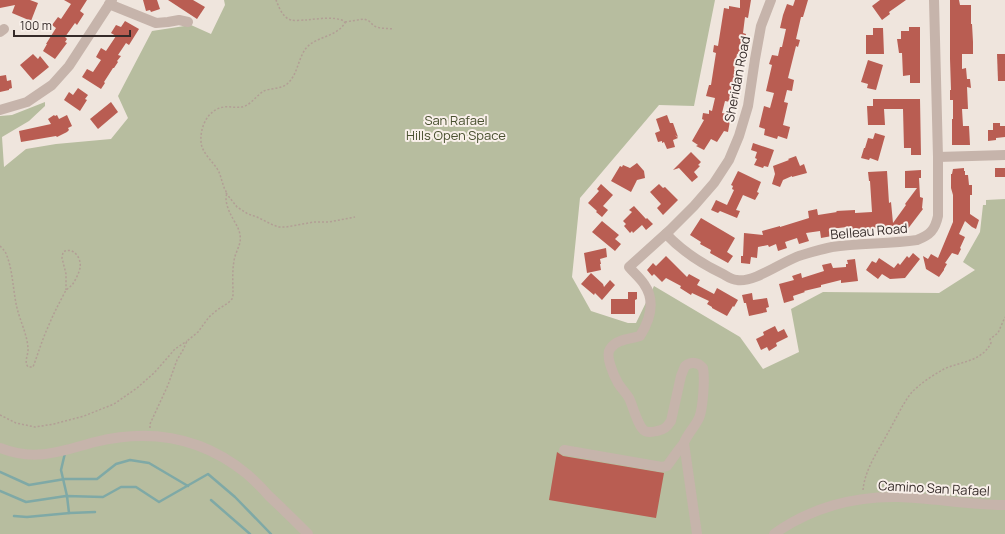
<svg xmlns="http://www.w3.org/2000/svg" width="1005" height="534" font-family="Manrope,sans-serif">
	<style>
		.green { fill: #b7bd9f }
		.lines { fill: none; stroke-linecap: round; stroke-linejoin: round }
		.stream { stroke: #7fa9a6; stroke-width: 2.5 }
		.building { fill: #b95d52 }
		.path { stroke: #b29e95; stroke-width: 1.5; stroke-dasharray: 2 2; stroke-linecap: butt }
		.minor { stroke: #c6b4ab; stroke-width: 10 }
		.labels { text-anchor: middle; dominant-baseline: central; stroke-width: 4; stroke-linejoin: round; paint-order: stroke }
		.street-label { font-size: 13px; fill: #352b29; stroke: #f8efe9 }
		.park-label { font-size: 13px; fill: #495030; stroke: #f8efe9 }
	</style>
	<rect width="100%" height="100%" fill="#efe5dd"/>
	<!-- green -->
	<path class="green" d="M224,0H715L694,106L659,105L580,198L572,277L591,311L628,323H636L654,286L740,337L763,369L799,352L791,309L823,292L939,293L975,270L963,262L980,232L983,205H986V200L1005,199V534H0V116L12,115L45,102V106L29,121L2,137L4,167L26,149L56,144L111,139L128,118L118,96L152,31L191,25L211,34L225,5Z"/>
	<g class="lines">
		<!-- stream -->
		<g class="stream">
			<path d="M65,453L61,470L67,496L69,513"/>
			<path d="M0,472L29,485L65,479H97L116,464L130,460L149,463L188,486"/>
			<path d="M0,491L26,502L66,496L103,497L121,487H136L159,502L208,474L235,497L271,534"/>
			<path d="M211,500L250,534"/>
			<path d="M14,516L27,517L70,513L95,512"/>
		</g>
	</g>
	<!-- building -->
	<g class="building">
		<path d="M0,0H30L38,3L31,21L12,13L15,5L0,8Z"/>
		<path d="M64,0H87L80,11L84,14L77,25L75,23L65,37L67,39L65,42L67,43L55,59L43,51L47,44H46L56,28L52,25L58,17L61,19L71,4Z"/>
		<path d="M143,0H157L160,9L151,12L150,10L146,11Z"/>
		<path d="M168,0H193L205,7L197,19Z"/>
		<path d="M740,0H751L748,18L745,17L743,33L746,34L742,55L737,54L734,70L736,71L735,83H736L734,93L737,94L735,103L725,101L722,113L731,115L728,132L724,131L717,142L711,139L704,150L696,146L698,145L692,141L704,120L702,119L703,113L709,114V110L712,111L715,98L706,96L709,85H711L716,53L713,52L714,45L718,46L724,8L729,9V6L740,8Z"/>
		<path d="M795,0H808L803,17H801L796,39L800,40L798,47L796,46L788,78L794,80L792,91L787,90L784,102L788,103L783,125L790,127L787,139L778,136L777,139L764,135L765,129L759,127L764,106L770,108L774,93L766,91L772,65L769,64L772,55L778,56L780,47H782L786,29L780,28L783,15L787,4L793,6Z"/>
		<path d="M880,0H906L889,12L890,14L882,20L872,6Z"/>
		<path d="M950,0H959L960,5H971V24H972L973,42V54H962V69L966,68L967,79H970L971,88L967,87L968,109H962L963,126H969L970,145H952V119H953V100H950V90H951L950,59Z"/>
		<path d="M125,21L139,29L129,45L126,43L118,55L121,56L117,61L118,62L114,68H113L104,82L105,83L101,89L82,77L87,69L93,72L101,60L96,57L101,48L106,51L116,36L111,33L116,25L121,27Z"/>
		<path d="M909,27H920V83H910V75L903,76L902,53H899L897,39H901V31H909Z"/>
		<path d="M873,28H883L884,54H866V35H873Z"/>
		<path d="M33,54L38,59L40,56L49,67L33,80L20,65Z"/>
		<path d="M997,54H1005V81H998Z"/>
		<path d="M868,60L883,65L876,90L867,88L868,84L861,82Z"/>
		<path d="M6,75L7,81L11,80L12,88L9,89V90L0,92V76Z"/>
		<path d="M78,88L88,95L85,99L87,100L80,111L64,100L69,92L73,95Z"/>
		<path d="M873,99H920L921,155H911V148H904L903,109H884L885,125H868L867,106H873Z"/>
		<path d="M111,102L118,112L98,129L90,119Z"/>
		<path d="M54,115L55,116L57,115L59,119L67,115L72,126L68,128L69,130L67,132L57,137L56,136L21,142L19,131L51,124L48,119Z"/>
		<path d="M667,115L670,123H673L678,137L675,135L678,138L673,140L675,147L667,149L664,142L662,143V141L658,142L655,133L660,131L656,119Z"/>
		<path d="M993,123H1000V126H1005V137L996,138V140L988,141V130H993Z"/>
		<path d="M875,133L885,136L878,161L870,158L869,160L861,158L864,148H865L868,138L873,139Z"/>
		<path d="M753,143L774,150L768,167L764,166L763,168L754,165L757,159L755,158L757,152L751,150Z"/>
		<path d="M691,152L701,162L698,165L700,166L694,172L698,177L692,182L679,168L673,170Z"/>
		<path d="M796,156L800,166L804,164L807,173L792,177V176L783,180L780,187L772,184L775,174L773,166L789,160L788,159Z"/>
		<path d="M637,163L644,171L645,178L637,180L631,192L611,181L620,166L622,167L623,165L630,168Z"/>
		<path d="M964,168V171H965V175H968L969,185H972V195H970V214L979,220L976,229L972,227L965,221L959,234L965,237L960,248L961,249L958,255L952,253L945,263L947,264L944,269V270L939,277L926,269L923,256L928,259L931,254L938,258L953,222V195L951,188V174H952L953,169Z"/>
		<rect x="995" y="168" width="10" height="9"/>
		<path d="M921,170V178H919L920,197L923,198L922,208L923,209L907,230L901,225L873,228V230L848,233L847,227L830,229L832,236L821,238L820,231L806,233L809,241L799,244L797,238L785,242L787,248L778,251L776,244L769,247L768,245L758,247L757,258L751,257L750,264L741,263V256H743L744,233L763,235L762,231L780,226V227L809,218L808,211L817,209L818,215L837,212L836,211L855,210V213L872,212L870,181H869L868,172L887,171L889,203L891,202L893,223L906,205L905,204L917,188H905V171Z"/>
		<path d="M738,171L761,182L757,192L759,193L755,200L743,195L736,210L740,211L737,218L720,211L718,213L711,210L716,200L727,205L734,190L732,189L733,186L731,185Z"/>
		<path d="M601,184L613,195L603,206L608,210L602,217L596,212L597,211L588,203L599,191L597,189Z"/>
		<path d="M659,184L663,188L665,187L678,200L663,215L657,208L661,204L650,192Z"/>
		<path d="M634,206L646,219L647,218L653,224L646,230L642,225L633,233L632,231L630,233L624,226L626,224L623,221L632,212L629,210Z"/>
		<path d="M701,218L735,238L727,252L733,256L728,263L710,253L711,250L700,244L701,242L690,235Z"/>
		<path d="M602,221L619,235L615,239L621,244L615,251L592,232Z"/>
		<path d="M606,248L607,257L600,259L601,264H600L601,270L587,273L584,253Z"/>
		<path d="M913,253L920,259L905,278L890,279L882,274L878,279L866,270L872,261L876,263L879,258L894,268L898,263L900,265L907,256L909,258Z"/>
		<path d="M666,256L687,277L689,274L700,280L697,285L714,294L717,288L738,300L734,307L733,306L727,316L712,308V307L707,304L709,301L692,293L691,295L680,288L681,286L666,278L662,282L654,274L652,276L647,270L653,263L656,266Z"/>
		<path d="M855,259L858,281L841,283V280L821,285V287L804,291L805,292L793,296L794,300L784,303L779,284L794,280L792,276L801,273L802,278L824,271L822,265L831,263L833,268L846,267V264H848L847,260Z"/>
		<path d="M591,273L603,284L604,287L610,280L615,285L602,300L595,293L594,295L581,284Z"/>
		<path d="M628,292H637V299L635,300V314H611V299H628Z"/>
		<path d="M752,293L753,300L767,298L769,307L766,308L767,312L749,316L746,303H744L742,295Z"/>
		<path d="M775,326L778,332L784,329L788,337L776,343L777,346L769,351L767,347L761,350L756,339L764,335L763,332Z"/>
		<path d="M557,452L563,456L664,473L656,518L549,500Z"/>
	</g>
	<g class="lines">
		<!-- path -->
		<g class="path">
			<path d="M345,22L364,19L369,21L374,26L380,28L394,29"/>
			<path d="M226,193L237,207L248,214L257,217L273,225L279,227H286L314,222H329L355,217"/>
			<path d="M0,246C3,249 6,252 7,256C13,272 13,291 17,308C20,321 28,336 28,350C28,356 24,361 28,367H33C38,354 42,340 48,327C53,315 58,305 64,294C66,289 69,288 72,285C75,281 79,273 80,268C82,258 73,246 63,252L62,258L66,274V290"/>
			<path d="M0,415L16,423L35,427L54,424L84,416L114,404L137,388L154,373L175,349L187,341"/>
			<path d="M150,428V424L168,385L177,360L183,350L187,341L198,332L209,317L217,310L228,303L232,299L233,295C233,284 232,272 234,261C235,252 242,244 240,235C239,227 233,220 230,213C228,209 226,203 226,198C226,196 227,195 226,192C226,190 224,189 224,187C222,182 221,177 219,172C214,162 201,153 201,141C200,127 208,109 224,107C231,106 238,109 245,106C252,103 257,95 264,91C271,88 281,89 287,84C298,75 298,57 307,47C318,36 336,37 345,23L344,21C333,16 318,19 306,20C302,20 295,21 291,20C282,17 279,7 276,0"/>
			<path d="M863,490C865,468 880,448 890,429C897,417 903,403 912,392C921,383 933,375 944,369C962,361 981,362 991,343L990,339L998,333L1005,317"/>
		</g>
		<!-- minor -->
		<g class="minor">
			<path d="M109,4L156,23L168,22L179,20L188,22"/>
			<path d="M0,32L4,29"/>
			<path d="M0,110L27,102L52,85L69,66L112,0"/>
			<path d="M938,157L1005,155"/>
			<path d="M666,234C682,251 702,264 723,274C728,277 732,280 737,280C755,283 784,260 802,255C812,252 822,249 832,247C860,243 889,244 917,240C930,235 935,230 938,216V157L934,0"/>
			<path d="M0,448C35,462 62,451 95,442C152,428 202,437 247,474C255,481 262,488 269,496C282,508 295,521 308,534"/>
			<path d="M564,450L662,467L667,466L680,448L684,443"/>
			<path d="M697,534L684,443C687,434 695,427 699,418C703,409 705,378 703,368C698,362 692,361 685,366L681,376L671,421C667,427 664,430 657,431C653,432 649,433 645,431C638,427 633,406 629,398C626,393 621,388 618,383C614,376 605,356 610,349C616,339 631,339 640,336C650,320 656,301 644,284C640,278 634,273 629,267L670,230L694,206L714,183L729,160L739,136L748,106L755,59L761,26L771,0"/>
			<path d="M774,534C810,508 854,496 898,497C934,498 969,505 1005,505"/>
		</g>
	</g>
	<g class="labels">
		<!-- street labels -->
		<g class="street-label">
			<text transform="translate(737 79) rotate(-79)">Sheridan Road</text>
			<text transform="translate(869 231) rotate(-5)">Belleau Road</text>
			<text transform="translate(934 488) rotate(3)">Camino San Rafael</text>
		</g>
		<!-- park labels -->
		<g class="park-label">
			<text x="456" y="120">San Rafael<tspan x="456" dy="15">Hills Open Space</tspan></text>
		</g>
	</g>
	<!-- scale -->
	<path d="M14 30v6h116v-6" fill="none" stroke="#352b29" stroke-width="2"/>
	<text x="20" y="30" font-size="12" fill="#352b29" stroke="#f8efe9" stroke-width="3" paint-order="stroke">100 m</text>
</svg>
